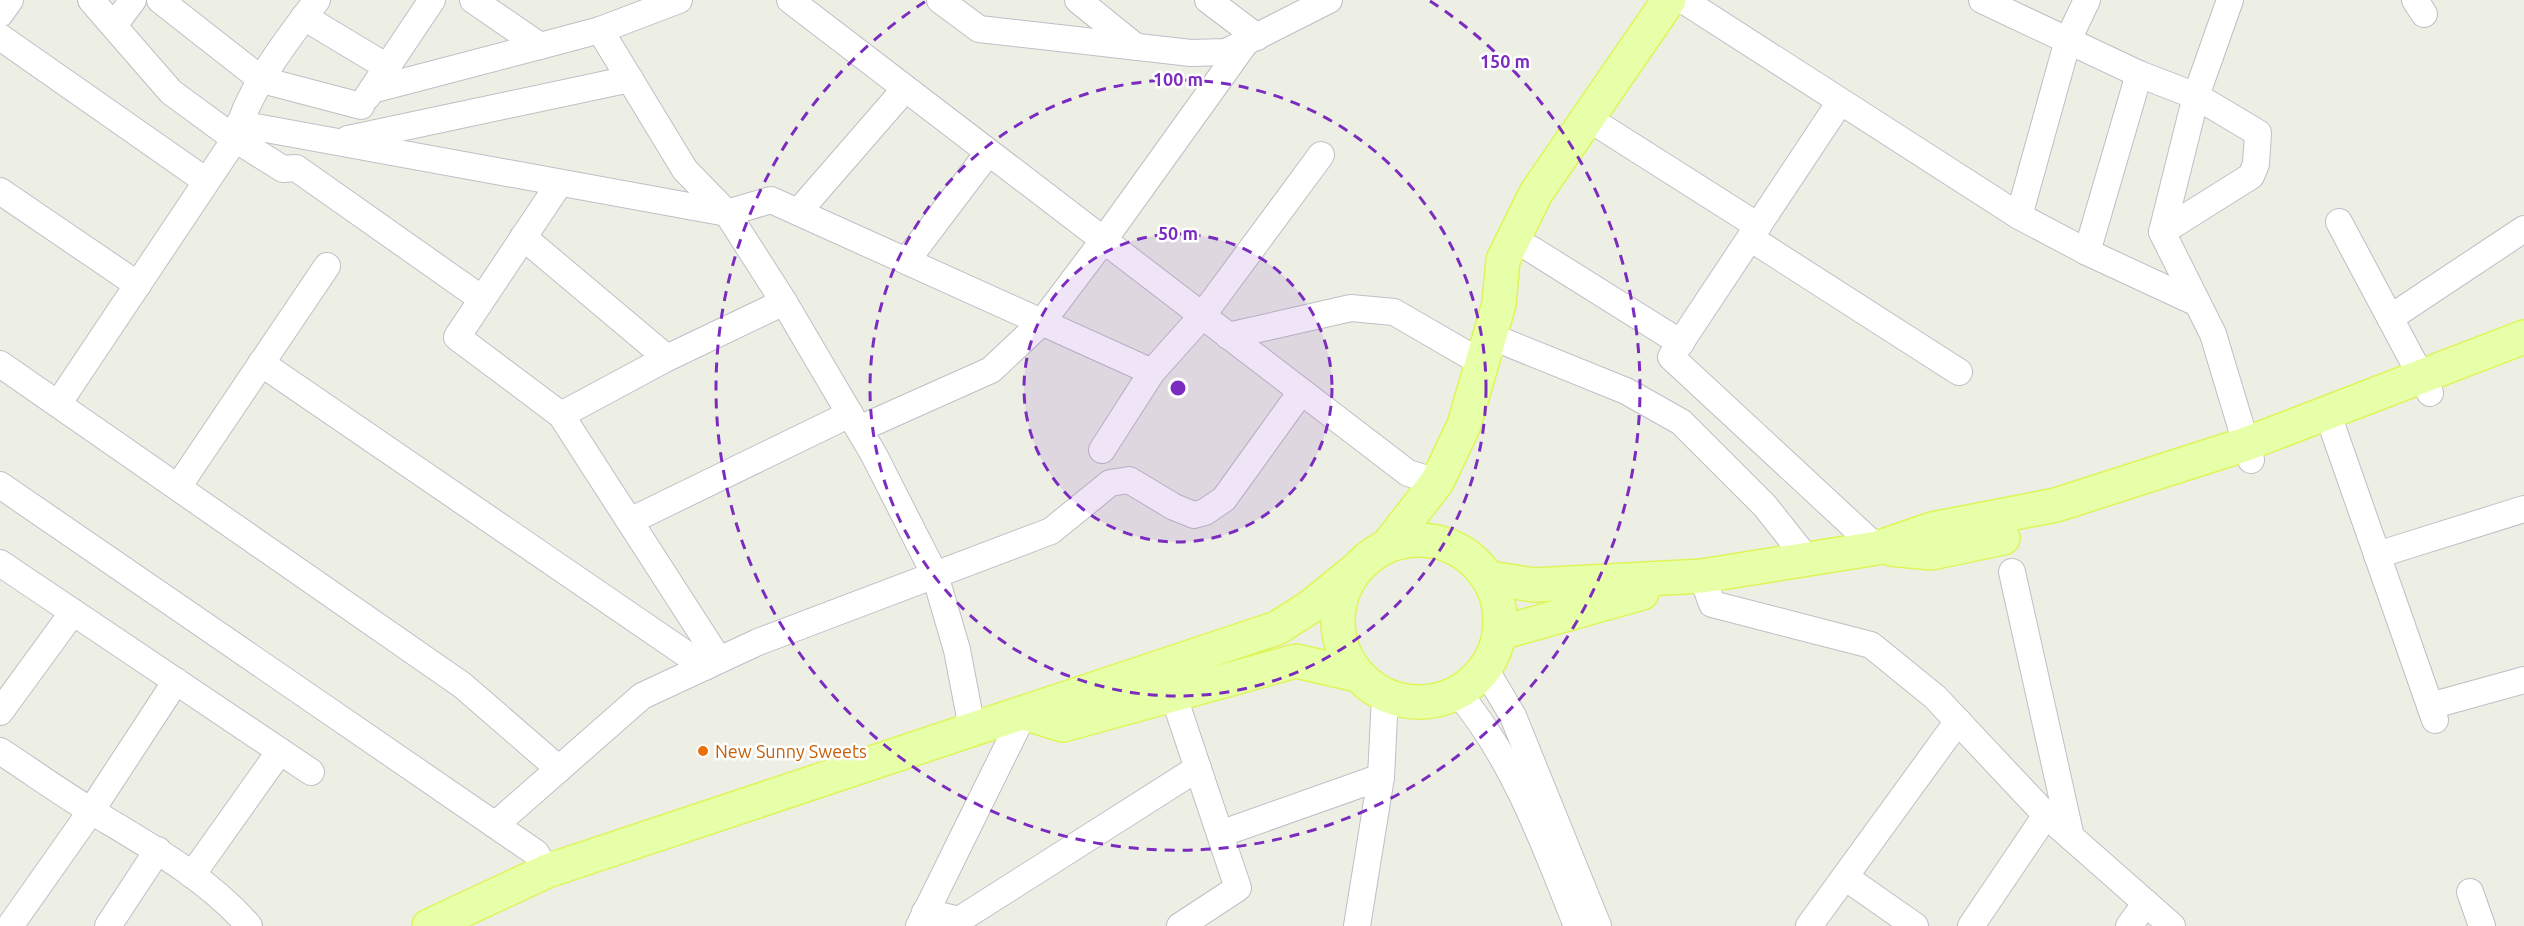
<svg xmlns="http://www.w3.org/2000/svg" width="2524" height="926" font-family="Ubuntu,sans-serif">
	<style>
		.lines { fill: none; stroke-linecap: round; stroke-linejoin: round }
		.minor-casing { stroke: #bfbec6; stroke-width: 28 }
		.major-casing { stroke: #def557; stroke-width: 36 }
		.minor { stroke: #fff; stroke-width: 26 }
		.major { stroke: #e8ffaa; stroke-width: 33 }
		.ring { fill: none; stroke: #7b2cbf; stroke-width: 3; stroke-dasharray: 10 8 }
		.food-dot { fill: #e8710a; stroke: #fff; stroke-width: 2 }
		.labels { text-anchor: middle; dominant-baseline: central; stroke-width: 5; stroke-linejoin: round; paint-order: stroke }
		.food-label { font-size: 18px; fill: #c56008; stroke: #fff; text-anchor: start }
		.centre { fill: #7b2cbf; stroke: #fff; stroke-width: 3 }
		.ring-label { font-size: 18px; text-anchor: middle; font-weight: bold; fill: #7b2cbf; stroke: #fff; stroke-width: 5; stroke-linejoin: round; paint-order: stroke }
	</style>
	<rect width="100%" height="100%" fill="#edefe4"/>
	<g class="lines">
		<defs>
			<g id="minor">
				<path d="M91,0L171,92L235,139L283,169L296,168L482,299"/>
				<path d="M160,0L262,80L361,106"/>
				<path d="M473,0L540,46L600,30L679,0"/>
				<path d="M790,0L1408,473L1437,482"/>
				<path d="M940,0L979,29L1191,53L1226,52L1329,0"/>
				<path d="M1078,0L1136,47"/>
				<path d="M1208,0L1257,37"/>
				<path d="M1683,0L2019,216L2087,252L2197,303"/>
				<path d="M1982,0L2139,74L2196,96L2258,133L2256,164L2251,176L2162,232"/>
				<path d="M2230,0L2196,96L2162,232L2213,334L2251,460"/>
				<path d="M2415,0L2424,14"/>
				<path d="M0,14L10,0"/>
				<path d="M304,17L387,67"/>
				<path d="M115,24L133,0"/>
				<path d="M600,30L685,170L727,213L784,302L874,455L935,575L957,650L972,728"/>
				<path d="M0,37L206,181"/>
				<path d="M372,90L540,46"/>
				<path d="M367,97L432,0"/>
				<path d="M1840,102L1671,357L1877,548"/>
				<path d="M239,124L727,213L771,200L1152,372"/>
				<path d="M1602,127L1758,226"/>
				<path d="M348,139L630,79"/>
				<path d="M559,184L457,337L561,415L719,660"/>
				<path d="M0,191L138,285"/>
				<path d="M799,211L905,89"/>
				<path d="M2019,216L2068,40L2087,0"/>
				<path d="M2339,222L2430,393"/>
				<path d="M523,237L667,358"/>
				<path d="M1750,238L1959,372"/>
				<path d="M1531,249L1681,343"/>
				<path d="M2087,252L2139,74"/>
				<path d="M907,260L988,153"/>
				<path d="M2390,318L2524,229"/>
				<path d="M1228,336L1351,308L1394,312L1482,363"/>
				<path d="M1490,336L1626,391L1681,422L1765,506L1807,559"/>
				<path d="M261,363L705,667"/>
				<path d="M0,364L462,685L559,769"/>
				<path d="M58,404L235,139C249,87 286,42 317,0"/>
				<path d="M561,415L667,358L784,302"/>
				<path d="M859,429L991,370L1042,322L1103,241L1246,42"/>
				<path d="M2333,429L2435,720"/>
				<path d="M1102,450L1152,372L1202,316L1321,155"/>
				<path d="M0,485L536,853L547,871"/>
				<path d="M178,487L327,266"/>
				<path d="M630,521L850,414"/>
				<path d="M2377,555L2524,509"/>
				<path d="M0,563L311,772"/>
				<path d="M2012,572L2071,837"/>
				<path d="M1702,576L1712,604L1871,645L1935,697L2046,815L2172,926"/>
				<path d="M1485,669L1513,716L1598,926"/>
				<path d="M1458,693C1514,759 1545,846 1577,926"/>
				<path d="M1173,694L1238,888L1180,926"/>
				<path d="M2430,706L2524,680"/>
				<path d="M0,712L73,612"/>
				<path d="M0,751C31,771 61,793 93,812C146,844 208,878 249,926"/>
				<path d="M495,825L642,696L758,642L1051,531L1110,483L1129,480L1174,507L1194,515L1205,512L1224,499L1301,392"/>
				<path d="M1220,834L1381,777"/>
				<path d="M192,875L280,751"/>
				<path d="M1845,877L1915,926"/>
				<path d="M2470,892L2482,926"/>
				<path d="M925,912L959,920L1198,768"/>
				<path d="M10,926L91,811L176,681"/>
				<path d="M108,926L158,850"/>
				<path d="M919,926L1024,713"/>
				<path d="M1357,926L1381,777L1385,696"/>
				<path d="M1809,926L1958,721"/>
				<path d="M1971,926L2046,815"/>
				<path d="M2129,926L2146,903"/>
			</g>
			<g id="major">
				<circle cx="1419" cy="621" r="81"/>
				<path d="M1388,545L1437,482L1464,425L1499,304L1503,260L1536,193L1669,0"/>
				<path d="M1891,549L1931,553L2003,538"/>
				<path d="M1489,578L1534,585L1702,576L1877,548L1932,529L2056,505L2246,444L2524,337"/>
				<path d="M1500,633L1642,593"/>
				<path d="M1024,713L1063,725L1296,661L1357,675"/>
				<path d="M429,926L547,871L1277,628L1310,607L1353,572"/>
			</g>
		</defs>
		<!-- minor casing -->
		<use href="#minor" class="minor-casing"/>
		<!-- major casing -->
		<use href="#major" class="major-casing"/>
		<!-- minor -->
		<use href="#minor" class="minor"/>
		<!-- major -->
		<use href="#major" class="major"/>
	</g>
	<!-- distance rings -->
	<circle cx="1178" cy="388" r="154" fill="#7b2cbf" fill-opacity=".12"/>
	<g class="ring">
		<circle cx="1178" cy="388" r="154"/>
		<circle cx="1178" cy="388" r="308"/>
		<path d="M1430 1A462 462 0 1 1 926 1"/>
	</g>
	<!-- markers -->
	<circle class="food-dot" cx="703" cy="751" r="6"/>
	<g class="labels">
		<!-- food labels -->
		<g class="food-label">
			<text x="715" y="751">New Sunny Sweets</text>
		</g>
	</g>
	<circle cx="1178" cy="388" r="9" class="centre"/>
	<g class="ring-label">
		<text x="1505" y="68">150 m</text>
		<text x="1178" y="86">100 m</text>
		<text x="1178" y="240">50 m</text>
	</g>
</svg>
